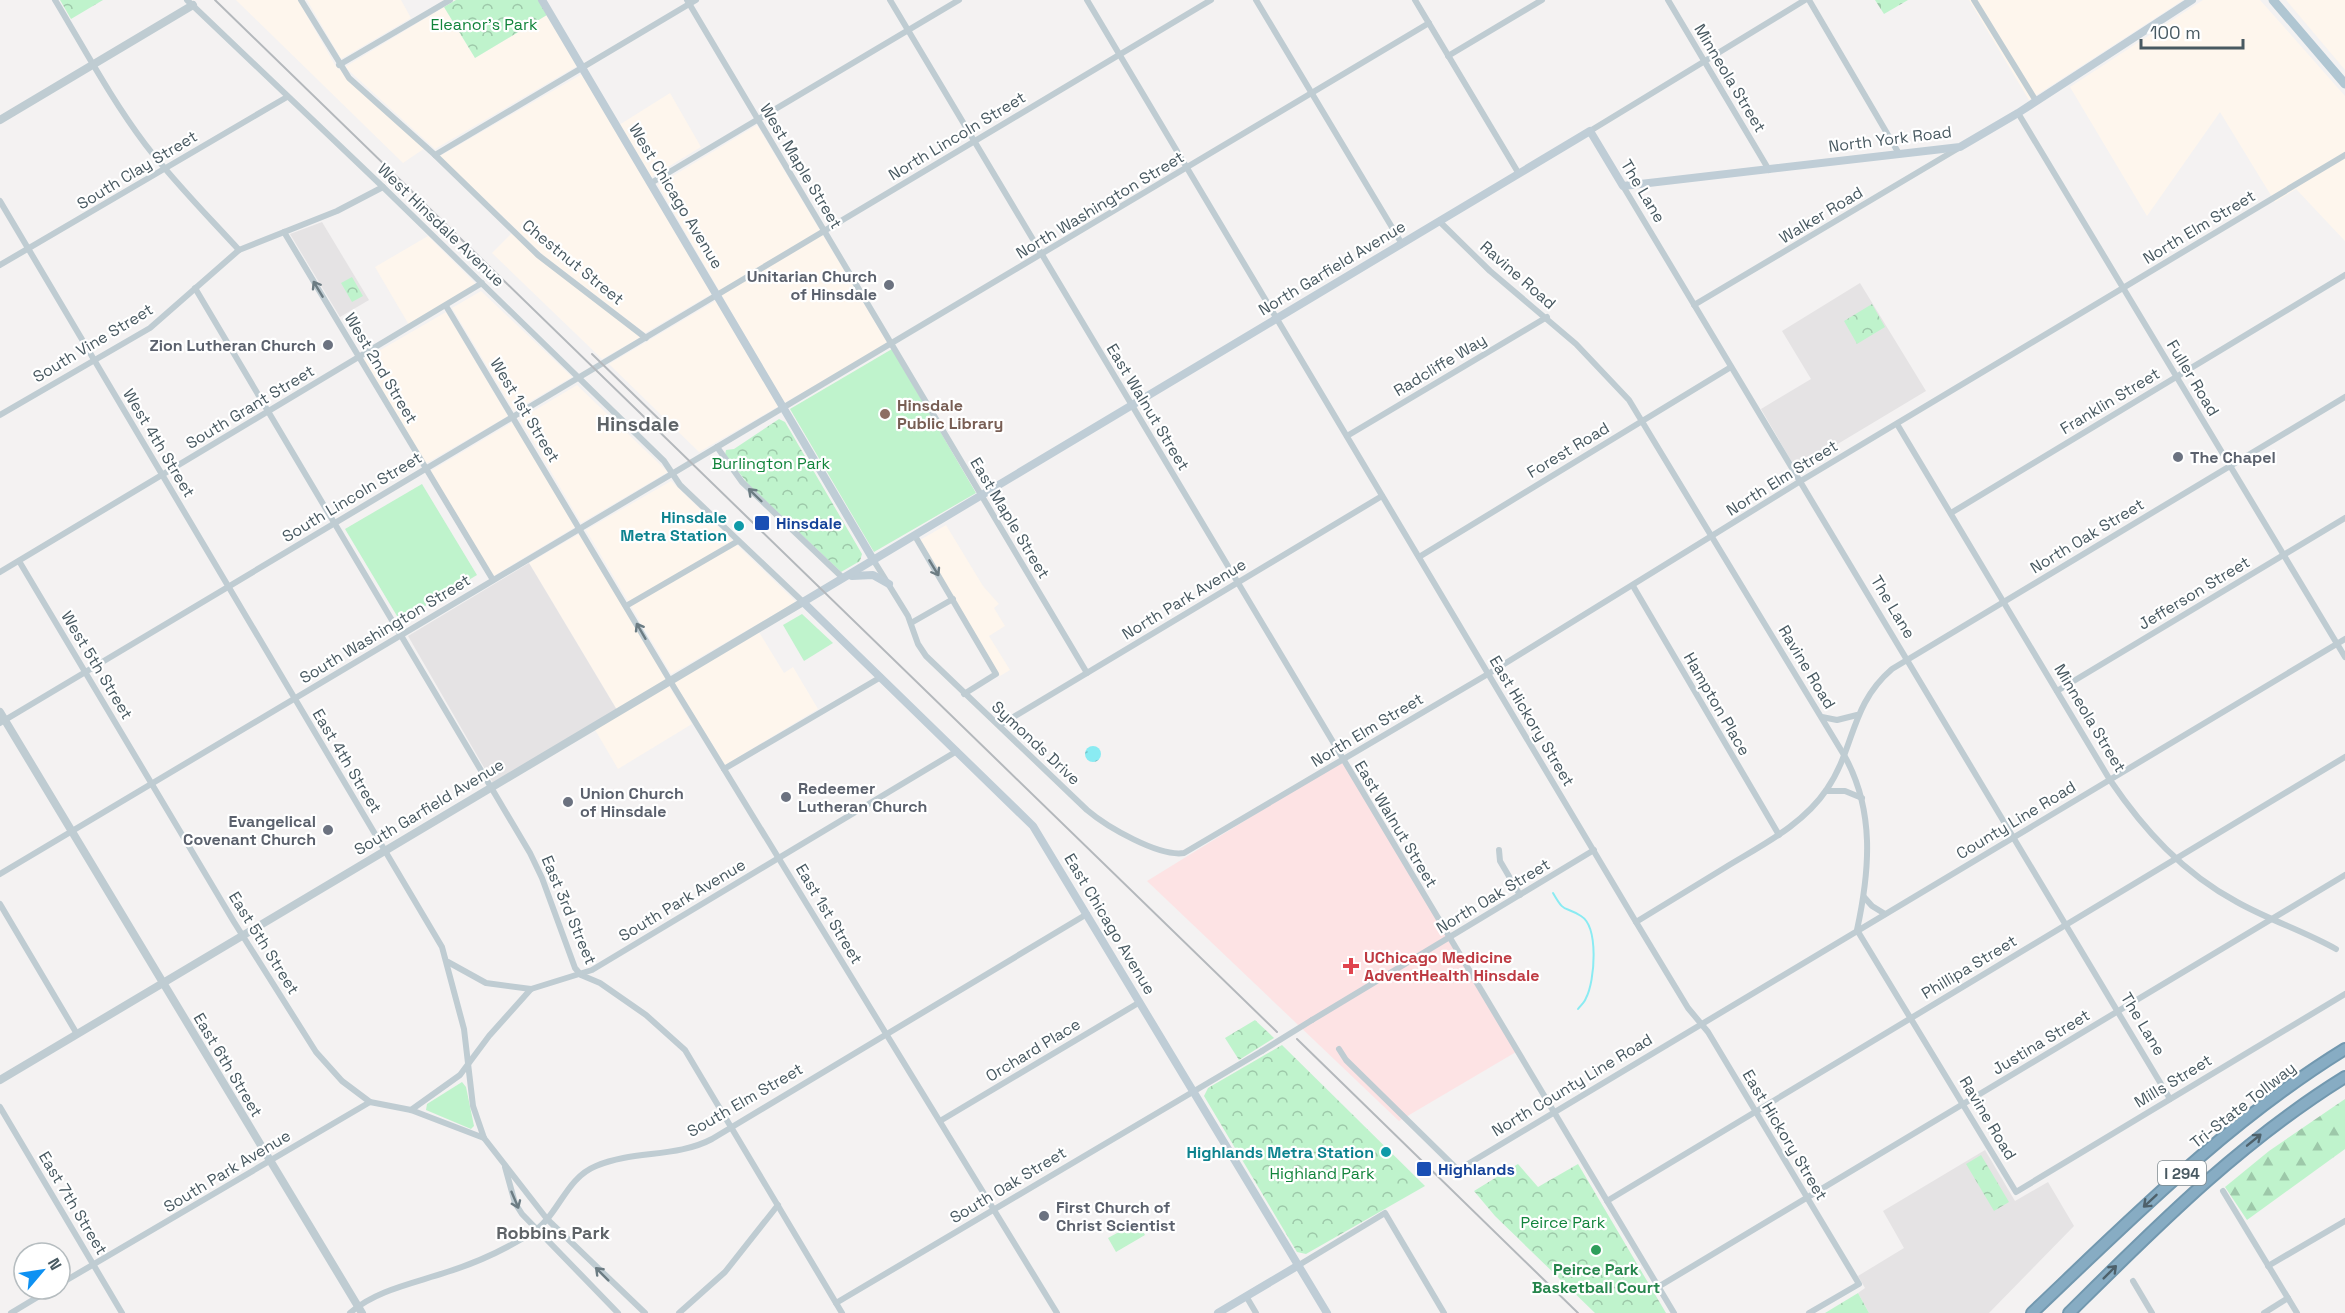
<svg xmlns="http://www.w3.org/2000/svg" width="2345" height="1313" font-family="'Space Grotesk',sans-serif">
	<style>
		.commercial { fill: #fef6ed }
		.education { fill: #e5e3e4 }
		.medical { fill: #fde3e4 }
		.green { fill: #bff3cc }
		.forest { fill: url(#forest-firs) }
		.cemetery { fill: url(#cemetery-stones) }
		.park { fill: url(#park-crowns) }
		.water { fill: url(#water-ripples) }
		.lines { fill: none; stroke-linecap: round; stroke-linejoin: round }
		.stream { stroke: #8aebf2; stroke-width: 2 }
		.motorway-casing { stroke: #7298af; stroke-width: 14 }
		.minor { stroke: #bfccd2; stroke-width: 6 }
		.tertiary { stroke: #bfccd2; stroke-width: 8 }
		.secondary { stroke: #bfcdd6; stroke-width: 8 }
		.primary { stroke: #b0c6d2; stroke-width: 9 }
		.motorway { stroke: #87acc3; stroke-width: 10 }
		.rail { stroke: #b4b8bc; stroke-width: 2 }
		.minor-bridge { stroke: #bfccd2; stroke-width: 6 }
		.oneway { stroke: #6c7c83 }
		.oneway2 { stroke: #4e616b }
		.worship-dot { fill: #6b7280; stroke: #fff; stroke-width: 2 }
		.education-dot { fill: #8d6e63; stroke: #fff; stroke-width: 2 }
		.transit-dot { fill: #1a4fb4; stroke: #fff; stroke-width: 2 }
		.culture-dot { fill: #0f9aa8; stroke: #fff; stroke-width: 2 }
		.health-dot { fill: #e0444e; stroke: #fff; stroke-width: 2 }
		.leisure-dot { fill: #2e9e5b; stroke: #fff; stroke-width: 2 }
		.labels { text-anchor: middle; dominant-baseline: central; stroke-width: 4.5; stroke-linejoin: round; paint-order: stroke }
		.shield { fill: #fff; stroke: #7f8b90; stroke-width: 1.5 }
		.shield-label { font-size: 15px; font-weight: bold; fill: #485961 }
		.park-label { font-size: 16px; fill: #11843b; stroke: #fff }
		.street-label { font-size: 16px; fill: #485961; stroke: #fff }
		.worship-label { font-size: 16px; font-weight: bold; fill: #5b616d; stroke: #fff; text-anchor: start }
		.education-label { font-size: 16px; font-weight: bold; fill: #785e54; stroke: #fff; text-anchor: start }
		.culture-label { font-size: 16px; font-weight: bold; fill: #0d838f; stroke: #fff; text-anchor: end }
		.transit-label { font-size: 16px; font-weight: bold; fill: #164399; stroke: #fff; text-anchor: start }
		.health-label { font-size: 16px; font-weight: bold; fill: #be3a42; stroke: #fff; text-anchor: start }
		.leisure-label { font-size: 16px; font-weight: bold; fill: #27864d; stroke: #fff }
		.neighbourhood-label { font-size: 18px; font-weight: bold; fill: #5e6367; stroke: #fff }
		.quarter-label { font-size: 20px; font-weight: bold; fill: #5e6367; stroke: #fff }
	</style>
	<defs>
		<pattern id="forest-firs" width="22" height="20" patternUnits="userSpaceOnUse" patternTransform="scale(1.5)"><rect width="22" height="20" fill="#bff3cc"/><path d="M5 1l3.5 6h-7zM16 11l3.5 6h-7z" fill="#9dc8a9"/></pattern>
		<pattern id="cemetery-stones" width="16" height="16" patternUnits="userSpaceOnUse" patternTransform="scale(1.5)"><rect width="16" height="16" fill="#bff3cc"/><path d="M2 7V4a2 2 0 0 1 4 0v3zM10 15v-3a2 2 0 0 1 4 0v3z" fill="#9dc8a9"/></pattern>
		<pattern id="park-crowns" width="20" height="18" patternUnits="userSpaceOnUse" patternTransform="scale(1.5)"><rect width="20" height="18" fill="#bff3cc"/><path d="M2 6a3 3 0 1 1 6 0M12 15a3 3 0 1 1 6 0" fill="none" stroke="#9dc8a9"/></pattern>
		<pattern id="water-ripples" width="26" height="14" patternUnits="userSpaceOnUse" patternTransform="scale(1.5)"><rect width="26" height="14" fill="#8aebf2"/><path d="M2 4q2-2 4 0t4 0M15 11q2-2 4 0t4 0" fill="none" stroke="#73c1c7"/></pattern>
	</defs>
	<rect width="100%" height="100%" fill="#f4f2f2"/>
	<!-- commercial -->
	<g class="commercial">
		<path d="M236,0H298L335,65L425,148L403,163Z"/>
		<path d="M307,0H401L411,18L341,59Z"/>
		<path d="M1969,0H2183L2029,100Z"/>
		<path d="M2203,0H2260L2345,96V241L2296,189L2275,202L2220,112L2147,216L2070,87Z"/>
		<path d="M2286,0H2345V70Z"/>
		<path d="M444,7L475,58L547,15L577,66L435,149L345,67Z"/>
		<path d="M582,74L713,293L645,333L543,255L440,156Z"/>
		<path d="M670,93L701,147L650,178L619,125Z"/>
		<path d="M757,125L888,344L784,403L658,185Z"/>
		<path d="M512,233L641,337L602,359L492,253Z"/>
		<path d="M428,236L477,285L409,325L375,267Z"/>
		<path d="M481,291L572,377L514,411L452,308Z"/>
		<path d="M717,300L779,406L699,452L609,364Z"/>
		<path d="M446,312L508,416L425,464L363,360Z"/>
		<path d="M577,385L668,472L581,523L520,419Z"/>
		<path d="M513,422L575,527L492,577L429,472Z"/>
		<path d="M671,481L796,602L671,674L586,530Z"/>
		<path d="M946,525L983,586L999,604L994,608L1005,626L989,636L1010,670L1000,676L920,540Z"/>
		<path d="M579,534L668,680L617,710L529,563Z"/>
		<path d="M759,632L784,673L793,667L818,709L725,765L674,682Z"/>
		<path d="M669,686L692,724L618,769L594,728Z"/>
	</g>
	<!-- education -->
	<g class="education">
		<path d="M322,222L369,300L340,317L290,234Z"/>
		<path d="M1860,283L1926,391L1796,469L1761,409L1811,379L1782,331Z"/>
		<path d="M529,563L617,710L493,783L408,636Z"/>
		<path d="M1985,1150L2015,1201L2048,1182L2074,1226L1989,1313H1869L1858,1293L1865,1288L1858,1276L1904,1248L1883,1211Z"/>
	</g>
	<!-- medical -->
	<path class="medical" d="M1342,761L1516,1052L1399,1121L1147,881Z"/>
	<!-- green -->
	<g class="green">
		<path d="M892,349L976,493L874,552L790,409Z"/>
		<path d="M422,484L477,575L400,621L345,529Z"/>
		<path d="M802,614L833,643L804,661L783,625Z"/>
		<path d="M462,1082L466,1087L474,1126L471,1129L426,1110L427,1104Z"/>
		<path d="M1137,1222L1145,1235L1116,1252L1108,1238Z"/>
	</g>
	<!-- forest -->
	<path class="forest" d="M2345,1099V1149L2247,1220L2225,1187L2269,1151Z"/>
	<!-- cemetery -->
	<path class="cemetery" d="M1875,0H1908L1884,14Z"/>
	<!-- park -->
	<g class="park">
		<path d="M60,0H103L71,19Z"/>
		<path d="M456,0H538L547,15L475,58L444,7Z"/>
		<path d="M352,277L363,296L352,302L341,283Z"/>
		<path d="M1872,304L1885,327L1857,344L1844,321Z"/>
		<path d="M779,419L785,422L862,554L860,561L841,572L749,485L725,455L726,450L734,449Z"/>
		<path d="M1255,1020L1274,1038L1239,1060L1225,1038Z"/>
		<path d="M1282,1045L1425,1186L1306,1254L1297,1252L1204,1096L1208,1088Z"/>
		<path d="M1981,1155L2009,1202L1994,1211L1966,1164Z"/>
		<path d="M1518,1164L1538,1187L1578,1164L1666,1313H1595L1495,1216L1474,1191Z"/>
		<path d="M1858,1293L1869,1313H1825Z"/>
	</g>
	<!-- water -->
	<circle class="water" cx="1093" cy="754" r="8"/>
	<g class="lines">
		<!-- stream -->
		<path class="stream" d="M1553,893C1565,914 1563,905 1581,916C1599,927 1595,981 1586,998C1585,1002 1580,1006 1578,1009"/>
		<defs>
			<g id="motorway">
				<path d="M2032,1313C2131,1219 2228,1121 2345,1049"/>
				<path d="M2069,1313C2156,1227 2240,1142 2345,1077"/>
			</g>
		</defs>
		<!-- motorway casing -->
		<use href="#motorway" class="motorway-casing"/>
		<!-- minor -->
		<g class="minor">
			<path d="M55,0C84,48 111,99 145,144C174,182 207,215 239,250"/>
			<path d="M187,0L383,187L664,461L680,485L803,602"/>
			<path d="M301,0L349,78L435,155L538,255L646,338"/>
			<path d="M687,0L1087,673"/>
			<path d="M890,0L1674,1313"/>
			<path d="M1087,0L1636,922L1688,1008L1708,1032L1859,1284L1809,1313"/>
			<path d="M1256,0L1402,244"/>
			<path d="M1415,0L1519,174"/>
			<path d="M1668,0L1769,170"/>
			<path d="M1809,0L1898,152"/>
			<path d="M1974,0L2036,101"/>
			<path d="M1448,56L1542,0"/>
			<path d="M339,65L450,0"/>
			<path d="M2018,113L2345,657"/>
			<path d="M1590,131L1805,0"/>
			<path d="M435,155L696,0"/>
			<path d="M651,183L959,0"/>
			<path d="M1623,186L2170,1099"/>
			<path d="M0,201L442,947L464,1029L473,1106L484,1138L547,1219L645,1313"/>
			<path d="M1439,221L1490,271L1576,344L1629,400L1844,755C1875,810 1870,870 1857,930L2016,1192L2345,994"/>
			<path d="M284,232L493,580"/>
			<path d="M0,265L287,97"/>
			<path d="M195,288L530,853L542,878L575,968L581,975L600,983L646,1015L685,1050L842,1313"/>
			<path d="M1694,305L1957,149"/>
			<path d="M446,306L675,689L1057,1313"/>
			<path d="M0,415L150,328L239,250L337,211L383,187"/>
			<path d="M1897,424L2110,780C2144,830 2183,873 2237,902C2269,920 2304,931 2336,949"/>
			<path d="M1347,436L1547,317"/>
			<path d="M717,447L742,482L843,578"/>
			<path d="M1951,513L2345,275"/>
			<path d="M915,536L996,674L964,694"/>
			<path d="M1419,557L1731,367"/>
			<path d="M19,561L234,922L316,1052L342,1081L370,1102"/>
			<path d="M874,561L908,616L918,644L926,656L1087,810C1107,827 1159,857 1184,853L1488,674L1799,482L2345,155"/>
			<path d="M0,572L482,283"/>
			<path d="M1633,586L1779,835"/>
			<path d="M626,606L738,541"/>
			<path d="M911,623L953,599"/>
			<path d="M2057,691L2345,518"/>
			<path d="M1822,717L1837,720L1857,715"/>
			<path d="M0,723L1211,0"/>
			<path d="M1000,725L1382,496"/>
			<path d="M724,769L881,677"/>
			<path d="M1826,791H1845L1862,798"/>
			<path d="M1499,850L1500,861L1520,895"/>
			<path d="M0,874L1429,23"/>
			<path d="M1864,897L1872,906L1885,914"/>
			<path d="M0,904L77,1034"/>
			<path d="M1636,922C1666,904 1696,885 1726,867C1762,845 1803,825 1827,789C1855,748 1850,705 1892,669L2345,397"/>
			<path d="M448,962L486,983L531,989"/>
			<path d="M1312,1020L1594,850"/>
			<path d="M1339,1049L1346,1060L1458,1170L2345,639"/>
			<path d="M0,1107L122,1313"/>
			<path d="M411,1110L460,1075L489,1036L531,989L592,970L957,751"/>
			<path d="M940,1121L1140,1002"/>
			<path d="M505,1167L515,1203L522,1214L618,1313"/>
			<path d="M2223,1191L2297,1313"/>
			<path d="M1607,1201L2345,757"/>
			<path d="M1299,1265L1385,1213L1444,1313"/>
			<path d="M2268,1266L2345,1221"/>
			<path d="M2133,1281L2152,1313"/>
			<path d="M60,1284L370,1102L411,1110L484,1138"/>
			<path d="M1658,1287L2345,875"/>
			<path d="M1246,1296L1256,1313"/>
			<path d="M836,1303L1262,1051"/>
			<path d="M11,1313L51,1289"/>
			<path d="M350,1313C376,1290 415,1283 447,1272C476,1263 504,1250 530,1234C559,1217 564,1179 596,1166C634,1150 676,1158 712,1139L1087,914"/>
			<path d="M679,1313L725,1272L778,1205"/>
			<path d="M2264,1313L2288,1298"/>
		</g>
		<!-- tertiary -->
		<g class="tertiary">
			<path d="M0,120L193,5"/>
			<path d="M0,712L362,1313"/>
			<path d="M0,1080L803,602"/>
		</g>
		<!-- secondary -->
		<g class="secondary">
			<path d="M542,0L874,561"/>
			<path d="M852,576L873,575L889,584"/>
			<path d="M1218,1313L1299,1265"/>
			<path d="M1327,1313L1033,826L803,602L1590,131L1623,186L1960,147L2018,113L2192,0"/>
		</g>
		<!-- primary -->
		<path class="primary" d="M2273,0L2345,84"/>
		<!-- motorway -->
		<use href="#motorway" class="motorway"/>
		<!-- rail -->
		<g class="rail">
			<path d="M215,0L1277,1032"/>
			<path d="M592,354L667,427"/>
			<path d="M1297,1039L1578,1313"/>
		</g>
		<!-- minor-bridge -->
		<path class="minor-bridge" d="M1262,1051L1312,1020"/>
	</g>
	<!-- one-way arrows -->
	<defs><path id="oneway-shaft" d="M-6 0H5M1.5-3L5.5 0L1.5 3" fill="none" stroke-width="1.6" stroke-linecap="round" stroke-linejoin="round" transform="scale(1.5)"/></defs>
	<g class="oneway">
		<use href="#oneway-shaft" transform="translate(318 289) rotate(-121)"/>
		<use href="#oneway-shaft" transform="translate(755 495) rotate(-136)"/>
		<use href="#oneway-shaft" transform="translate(934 568) rotate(59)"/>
		<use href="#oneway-shaft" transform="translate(641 631) rotate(-120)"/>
		<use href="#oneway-shaft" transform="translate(515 1200) rotate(67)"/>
		<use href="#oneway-shaft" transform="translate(602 1274) rotate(-135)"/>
	</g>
	<g class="oneway2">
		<use href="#oneway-shaft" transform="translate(2254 1140) rotate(-39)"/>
		<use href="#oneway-shaft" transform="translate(2150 1201) rotate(137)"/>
		<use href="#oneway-shaft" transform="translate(2110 1272) rotate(-45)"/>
	</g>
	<!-- markers -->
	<g class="worship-dot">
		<circle cx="889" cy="285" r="6"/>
		<circle cx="328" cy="345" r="6"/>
		<circle cx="2178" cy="457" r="6"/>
		<circle cx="786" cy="797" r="6"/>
		<circle cx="568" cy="802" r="6"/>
		<circle cx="328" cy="830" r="6"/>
		<circle cx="1044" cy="1216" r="6"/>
	</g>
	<circle class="education-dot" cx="885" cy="414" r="6"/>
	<g class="transit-dot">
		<rect x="754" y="515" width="16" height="16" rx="3"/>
		<rect x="1416" y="1161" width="16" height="16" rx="3"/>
	</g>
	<g class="culture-dot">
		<circle cx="739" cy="526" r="6"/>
		<circle cx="1386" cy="1152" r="6"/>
	</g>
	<path class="health-dot" d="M1348 957h6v6h6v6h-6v6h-6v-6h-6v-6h6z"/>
	<circle class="leisure-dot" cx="1596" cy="1250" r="6"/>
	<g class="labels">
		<!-- shield labels -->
		<rect class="shield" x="2158" y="1161" width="48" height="24" rx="4.5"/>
		<g class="shield-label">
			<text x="2182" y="1173">I 294</text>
		</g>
		<!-- park labels -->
		<g class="park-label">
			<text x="484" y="24">Eleanor's Park</text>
			<text x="771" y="463">Burlington Park</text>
			<text x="1322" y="1173">Highland Park</text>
			<text x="1563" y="1222">Peirce Park</text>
		</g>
		<!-- street labels -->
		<g class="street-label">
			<text transform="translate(1730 78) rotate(59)">Minneola Street</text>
			<text transform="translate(957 136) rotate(-31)">North Lincoln Street</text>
			<text transform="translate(1890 139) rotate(-7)">North York Road</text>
			<text transform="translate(801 166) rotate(59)">West Maple Street</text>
			<text transform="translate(137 170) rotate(-31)">South Clay Street</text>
			<text transform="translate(1643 191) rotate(59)">The Lane</text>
			<text transform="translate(676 196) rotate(59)">West Chicago Avenue</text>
			<text transform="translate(1100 205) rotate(-31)">North Washington Street</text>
			<text transform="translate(1821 215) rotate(-31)">Walker Road</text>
			<text transform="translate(441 225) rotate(44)">West Hinsdale Avenue</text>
			<text transform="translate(2199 227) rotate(-31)">North Elm Street</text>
			<text transform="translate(573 262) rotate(39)">Chestnut Street</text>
			<text transform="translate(1332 268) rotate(-31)">North Garfield Avenue</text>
			<text transform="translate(1518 275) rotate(41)">Ravine Road</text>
			<text transform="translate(93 343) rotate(-31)">South Vine Street</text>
			<text transform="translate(1440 365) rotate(-31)">Radcliffe Way</text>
			<text transform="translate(381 368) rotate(59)">West 2nd Street</text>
			<text transform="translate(2193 378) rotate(59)">Fuller Road</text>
			<text transform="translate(2110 401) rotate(-31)">Franklin Street</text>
			<text transform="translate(250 407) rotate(-31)">South Grant Street</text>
			<text transform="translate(1148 407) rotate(59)">East Walnut Street</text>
			<text transform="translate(525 410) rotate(59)">West 1st Street</text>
			<text transform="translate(159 443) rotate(59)">West 4th Street</text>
			<text transform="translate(1568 450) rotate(-31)">Forest Road</text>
			<text transform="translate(1782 478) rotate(-32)">North Elm Street</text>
			<text transform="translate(352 497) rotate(-31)">South Lincoln Street</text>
			<text transform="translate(1010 518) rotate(59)">East Maple Street</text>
			<text transform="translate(2087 536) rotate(-31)">North Oak Street</text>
			<text transform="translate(2194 593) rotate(-31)">Jefferson Street</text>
			<text transform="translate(1184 599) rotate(-31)">North Park Avenue</text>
			<text transform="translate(1893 607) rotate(59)">The Lane</text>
			<text transform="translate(385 629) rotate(-31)">South Washington Street</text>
			<text transform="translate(97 665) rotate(59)">West 5th Street</text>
			<text transform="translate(1807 667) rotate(59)">Ravine Road</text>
			<text transform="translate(1717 704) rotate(60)">Hampton Place</text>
			<text transform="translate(2090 718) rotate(59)">Minneola Street</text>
			<text transform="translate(1532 721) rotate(59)">East Hickory Street</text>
			<text transform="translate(1367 730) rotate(-31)">North Elm Street</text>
			<text transform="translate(1036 743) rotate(43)">Symonds Drive</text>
			<text transform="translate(347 761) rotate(59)">East 4th Street</text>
			<text transform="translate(429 807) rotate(-31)">South Garfield Avenue</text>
			<text transform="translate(2016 820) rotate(-31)">County Line Road</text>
			<text transform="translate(1396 824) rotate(59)">East Walnut Street</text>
			<text transform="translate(1493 896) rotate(-31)">North Oak Street</text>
			<text transform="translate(682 900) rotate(-31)">South Park Avenue</text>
			<text transform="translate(569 910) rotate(67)">East 3rd Street</text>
			<text transform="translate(829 914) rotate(59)">East 1st Street</text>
			<text transform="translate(1110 924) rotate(59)">East Chicago Avenue</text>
			<text transform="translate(264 943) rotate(58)">East 5th Street</text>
			<text transform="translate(1969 967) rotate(-31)">Phillipa Street</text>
			<text transform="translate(2143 1024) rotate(59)">The Lane</text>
			<text transform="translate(2041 1042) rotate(-31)">Justina Street</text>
			<text transform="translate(1033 1050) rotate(-31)">Orchard Place</text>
			<text transform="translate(228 1065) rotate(59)">East 6th Street</text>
			<text transform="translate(2173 1081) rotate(-31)">Mills Street</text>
			<text transform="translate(1572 1085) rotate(-31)">North County Line Road</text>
			<text transform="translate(745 1100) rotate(-30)">South Elm Street</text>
			<text transform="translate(2243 1105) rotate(-38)">Tri-State Tollway</text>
			<text transform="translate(1988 1118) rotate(59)">Ravine Road</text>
			<text transform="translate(1785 1135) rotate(59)">East Hickory Street</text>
			<text transform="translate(227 1171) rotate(-31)">South Park Avenue</text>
			<text transform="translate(1008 1185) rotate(-31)">South Oak Street</text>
			<text transform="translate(73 1203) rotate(59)">East 7th Street</text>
		</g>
		<!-- worship labels -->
		<g class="worship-label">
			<text x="877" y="276" text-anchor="end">Unitarian Church<tspan x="877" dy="18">of Hinsdale</tspan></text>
			<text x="316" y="345" text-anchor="end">Zion Lutheran Church</text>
			<text x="2190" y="457">The Chapel</text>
			<text x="798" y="788">Redeemer<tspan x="798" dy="18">Lutheran Church</tspan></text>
			<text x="580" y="793">Union Church<tspan x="580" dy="18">of Hinsdale</tspan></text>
			<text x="316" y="821" text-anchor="end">Evangelical<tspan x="316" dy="18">Covenant Church</tspan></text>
			<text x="1056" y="1207">First Church of<tspan x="1056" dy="18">Christ Scientist</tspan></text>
		</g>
		<!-- education labels -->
		<g class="education-label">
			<text x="897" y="405">Hinsdale<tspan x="897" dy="18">Public Library</tspan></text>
		</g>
		<!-- culture labels -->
		<g class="culture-label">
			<text x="727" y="517">Hinsdale<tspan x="727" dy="18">Metra Station</tspan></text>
			<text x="1374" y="1152">Highlands Metra Station</text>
		</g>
		<!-- transit labels -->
		<g class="transit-label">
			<text x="776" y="523">Hinsdale</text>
			<text x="1438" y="1169">Highlands</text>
		</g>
		<!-- health labels -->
		<g class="health-label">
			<text x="1364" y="957">UChicago Medicine<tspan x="1364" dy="18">AdventHealth Hinsdale</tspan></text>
		</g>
		<!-- leisure labels -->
		<g class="leisure-label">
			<text x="1596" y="1269">Peirce Park<tspan x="1596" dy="18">Basketball Court</tspan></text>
		</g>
		<!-- neighbourhood labels -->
		<g class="neighbourhood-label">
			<text x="553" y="1232">Robbins Park</text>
		</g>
		<!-- quarter labels -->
		<g class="quarter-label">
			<text x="638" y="424">Hinsdale</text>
		</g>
	</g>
	<!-- north arrow -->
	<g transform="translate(42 1271) rotate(61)"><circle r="28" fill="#ffffff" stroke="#b6bdc0" stroke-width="1.5"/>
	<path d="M0-4.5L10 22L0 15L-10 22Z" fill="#0e91f2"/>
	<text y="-9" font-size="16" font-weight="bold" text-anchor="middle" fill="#485961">N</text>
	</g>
	<!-- scale -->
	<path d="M2141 39v9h102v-9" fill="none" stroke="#485961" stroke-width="3"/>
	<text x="2150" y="39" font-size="18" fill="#485961" stroke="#ffffff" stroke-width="4.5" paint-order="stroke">100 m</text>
</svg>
